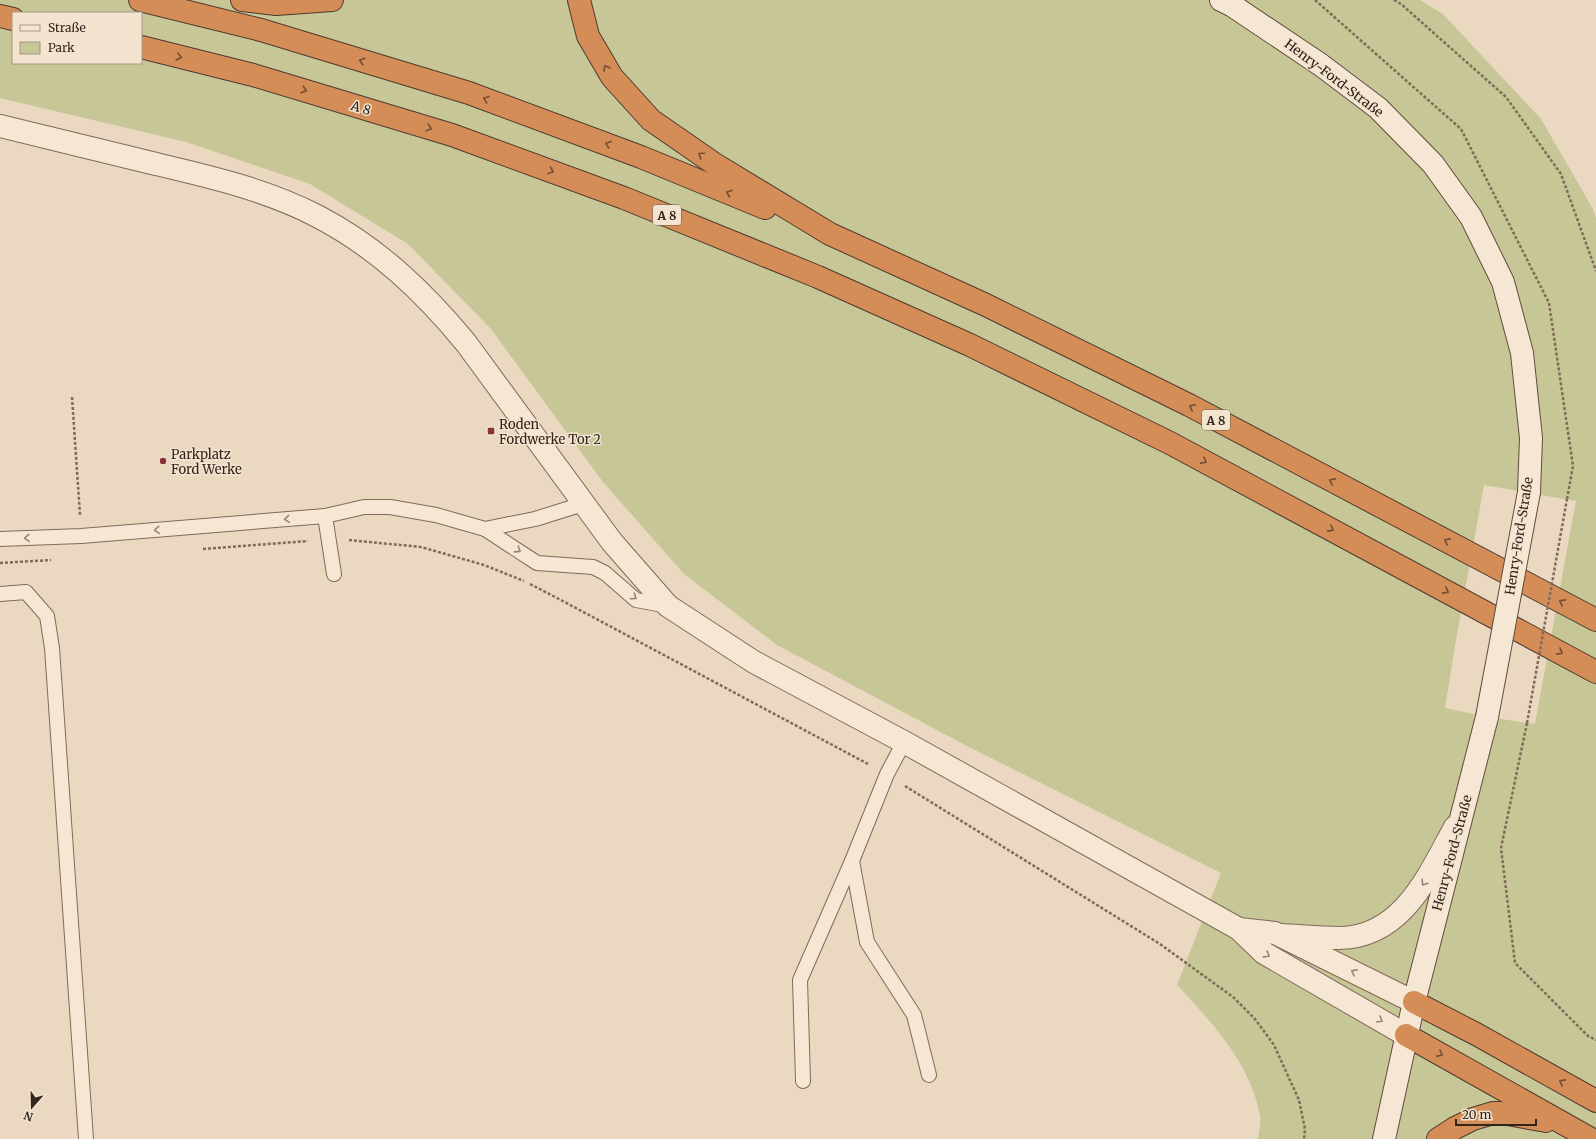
<svg xmlns="http://www.w3.org/2000/svg" width="1596" height="1139" font-family="Merriweather,serif">
	<style>
		.green { fill: #c6c696; fill-rule: evenodd }
		.lines { fill: none; stroke-linecap: round; stroke-linejoin: round }
		.lane-casing { stroke: #816a5a; stroke-width: 16 }
		.street-casing { stroke: #816a5a; stroke-width: 24 }
		.secondary-casing { stroke: #634b3d; stroke-width: 24 }
		.highway-casing { stroke: #4f392e; stroke-width: 24 }
		.path { stroke: #816a5a; stroke-width: 2.5; stroke-dasharray: 3 2; stroke-linecap: butt }
		.lane { stroke: #f5e7d3; stroke-width: 14 }
		.street { stroke: #f5e7d3; stroke-width: 22 }
		.secondary { stroke: #f5e7d3; stroke-width: 22 }
		.highway { stroke: #d48d57; stroke-width: 22 }
		.secondary-bridge-casing { stroke: #634b3d; stroke-width: 24; stroke-linecap: butt }
		.path-bridge { stroke: #816a5a; stroke-width: 2.5; stroke-dasharray: 3 2; stroke-linecap: butt }
		.secondary-bridge { stroke: #f5e7d3; stroke-width: 22 }
		.oneway { stroke: #734f34 }
		.oneway2 { stroke: #948678 }
		.poi-dot { fill: #8b2f3b; stroke: #f2e4cf; stroke-width: 1.5 }
		.labels { text-anchor: middle; dominant-baseline: central; stroke-width: 3; stroke-linejoin: round; paint-order: stroke }
		.shield { fill: #f2e4cf; stroke: #6c5e52; stroke-width: 1 }
		.shield-label { font-size: 12px; font-weight: bold; fill: #32251d }
		.street-label { font-size: 13px; fill: #32251d; stroke: #f2e4cf }
		.poi-label { font-size: 13px; fill: #32251d; stroke: #f2e4cf; text-anchor: start }
	</style>
	<rect width="100%" height="100%" fill="#ead8c1"/>
	<!-- green -->
	<path class="green" d="M0,0H1420L1443,14L1541,119L1593,209L1596,218V1139H1258C1259,1132 1261,1122 1260,1115C1250,1063 1212,1022 1177,985L1221,873L967,746L777,645L684,574L603,482L491,329L408,244L310,184L186,142L0,98ZM13,13H141V63H13ZM1484,485L1576,501L1535,724L1487,717L1445,708L1455,646Z"/>
	<g class="lines">
		<defs>
			<g id="lane">
				<path d="M325,516L334,574"/>
				<path d="M485,529L535,519L583,504"/>
				<path d="M0,539L81,536L325,516L364,507H390L436,515L485,529L537,563L593,567L605,573L636,600L668,606"/>
				<path d="M0,594L26,592L47,616L52,648L86,1139"/>
				<path d="M852,861L867,942L914,1015L929,1075"/>
				<path d="M803,1081L800,980L852,861L887,774L904,742"/>
			</g>
			<g id="street">
				<path d="M0,126C52,139 104,151 156,164C211,177 267,190 317,216C377,247 424,292 466,343L612,542L668,606L754,662L904,742L1239,929L1264,953L1406,1035"/>
				<path d="M1239,929L1275,933L1414,1002"/>
				<path d="M1281,935C1301,936 1320,938 1340,938C1403,937 1429,874 1455,827"/>
			</g>
			<g id="secondary">
				<path d="M1221,0L1233,6L1321,65L1378,108L1433,164L1471,217L1503,282L1522,353L1531,438L1529,492"/>
				<path d="M1384,1139L1414,1002L1487,717"/>
			</g>
			<g id="highway">
				<path d="M140,0L261,30L469,93L641,157L765,208"/>
				<path d="M242,0L276,4L332,0"/>
				<path d="M579,0L588,36L612,77L651,120L716,165L830,234L986,305L1189,405L1596,620"/>
				<path d="M0,16L13,19"/>
				<path d="M141,47L253,75L452,135L624,198L818,277L970,345L1170,443L1596,672"/>
				<path d="M1414,1002L1476,1034L1596,1101"/>
				<path d="M1406,1035L1591,1139"/>
				<path d="M1438,1139L1455,1128L1473,1119L1493,1113H1502L1546,1121"/>
			</g>
		</defs>
		<!-- lane casing -->
		<use href="#lane" class="lane-casing"/>
		<!-- street casing -->
		<use href="#street" class="street-casing"/>
		<!-- secondary casing -->
		<use href="#secondary" class="secondary-casing"/>
		<!-- highway casing -->
		<use href="#highway" class="highway-casing"/>
		<!-- path -->
		<g class="path">
			<path d="M1315,0L1461,129L1549,303L1573,466L1567,499"/>
			<path d="M1394,0L1401,4L1506,97L1561,174L1596,271"/>
			<path d="M72,397L80,515"/>
			<path d="M349,540L421,547L484,565L524,581"/>
			<path d="M203,549L308,541"/>
			<path d="M0,563L51,560"/>
			<path d="M530,584L559,599L868,764"/>
			<path d="M1527,723L1501,848L1515,963L1588,1036L1596,1040"/>
			<path d="M905,786L1160,944L1233,997L1255,1019L1274,1045L1299,1100L1305,1129L1304,1139"/>
		</g>
		<!-- lane -->
		<use href="#lane" class="lane"/>
		<!-- street -->
		<use href="#street" class="street"/>
		<!-- secondary -->
		<use href="#secondary" class="secondary"/>
		<!-- highway -->
		<use href="#highway" class="highway"/>
		<defs>
			<path id="secondary-bridge" d="M1487,717L1529,492"/>
		</defs>
		<!-- secondary-bridge casing -->
		<use href="#secondary-bridge" class="secondary-bridge-casing"/>
		<!-- path-bridge -->
		<path class="path-bridge" d="M1527,723L1567,499"/>
		<!-- secondary-bridge -->
		<use href="#secondary-bridge" class="secondary-bridge"/>
	</g>
	<!-- one-way arrows -->
	<defs><path id="oneway-chevron" d="M-2-3.5L2.5 0L-2 3.5" fill="none" stroke-width="1.6" stroke-linecap="round" stroke-linejoin="round"/></defs>
	<g class="oneway">
		<use href="#oneway-chevron" transform="translate(179 57) rotate(14)"/>
		<use href="#oneway-chevron" transform="translate(362 61) rotate(-163)"/>
		<use href="#oneway-chevron" transform="translate(606 68) rotate(-120)"/>
		<use href="#oneway-chevron" transform="translate(304 90) rotate(17)"/>
		<use href="#oneway-chevron" transform="translate(486 99) rotate(-160)"/>
		<use href="#oneway-chevron" transform="translate(429 128) rotate(17)"/>
		<use href="#oneway-chevron" transform="translate(608 144) rotate(-160)"/>
		<use href="#oneway-chevron" transform="translate(701 155) rotate(-145)"/>
		<use href="#oneway-chevron" transform="translate(551 171) rotate(20)"/>
		<use href="#oneway-chevron" transform="translate(729 193) rotate(-158)"/>
		<use href="#oneway-chevron" transform="translate(1192 407) rotate(-153)"/>
		<use href="#oneway-chevron" transform="translate(1204 461) rotate(28)"/>
		<use href="#oneway-chevron" transform="translate(1332 481) rotate(-152)"/>
		<use href="#oneway-chevron" transform="translate(1331 529) rotate(28)"/>
		<use href="#oneway-chevron" transform="translate(1447 541) rotate(-152)"/>
		<use href="#oneway-chevron" transform="translate(1446 591) rotate(28)"/>
		<use href="#oneway-chevron" transform="translate(1562 602) rotate(-152)"/>
		<use href="#oneway-chevron" transform="translate(1560 652) rotate(28)"/>
		<use href="#oneway-chevron" transform="translate(1440 1054) rotate(29)"/>
		<use href="#oneway-chevron" transform="translate(1562 1082) rotate(-151)"/>
	</g>
	<g class="oneway2">
		<use href="#oneway-chevron" transform="translate(287 519) rotate(175)"/>
		<use href="#oneway-chevron" transform="translate(157 530) rotate(175)"/>
		<use href="#oneway-chevron" transform="translate(27 538) rotate(178)"/>
		<use href="#oneway-chevron" transform="translate(518 550) rotate(33)"/>
		<use href="#oneway-chevron" transform="translate(634 597) rotate(34)"/>
		<use href="#oneway-chevron" transform="translate(1424 883) rotate(123)"/>
		<use href="#oneway-chevron" transform="translate(1267 955) rotate(32)"/>
		<use href="#oneway-chevron" transform="translate(1354 972) rotate(-153)"/>
		<use href="#oneway-chevron" transform="translate(1380 1020) rotate(30)"/>
	</g>
	<!-- markers -->
	<g class="poi-dot">
		<rect x="487" y="427" width="8" height="8" rx="2"/>
		<circle cx="163" cy="461" r="4"/>
	</g>
	<g class="labels">
		<!-- shield labels -->
		<g class="shield">
			<rect x="653" y="205" width="28" height="20" rx="3"/>
			<rect x="1202" y="410" width="28" height="20" rx="3"/>
		</g>
		<g class="shield-label">
			<text x="667" y="215">A 8</text>
			<text x="1216" y="420">A 8</text>
		</g>
		<!-- street labels -->
		<g class="street-label">
			<text transform="translate(1334 78) rotate(37)">Henry-Ford-Straße</text>
			<text transform="translate(361 108) rotate(17)">A 8</text>
			<text transform="translate(1519 536) rotate(-81)">Henry-Ford-Straße</text>
			<text transform="translate(1452 853) rotate(-75)">Henry-Ford-Straße</text>
		</g>
		<!-- poi labels -->
		<g class="poi-label">
			<text x="499" y="424">Roden<tspan x="499" dy="15">Fordwerke Tor 2</tspan></text>
			<text x="171" y="454">Parkplatz<tspan x="171" dy="15">Ford Werke</tspan></text>
		</g>
	</g>
	<!-- legend -->
	<rect x="12" y="12" width="130" height="52" fill="#f2e4cf" stroke="#a59888"/>
	<rect x="20" y="25" width="20" height="6" fill="#f5e7d3" stroke="#a59888"/>
	<text x="48" y="32" font-size="12" fill="#32251d">Straße</text>
	<rect x="20" y="42" width="20" height="12" fill="#c6c696" stroke="#a59888"/>
	<text x="48" y="52" font-size="12" fill="#32251d">Park</text>
	<!-- north arrow -->
	<g transform="translate(32 1107) rotate(200)" stroke="#f2e4cf" stroke-width="3" paint-order="stroke">
	<path d="M0-3L7 15L0 10L-7 15Z" fill="#32251d"/>
	<text y="-6" font-size="11" font-weight="bold" text-anchor="middle" fill="#32251d">N</text>
	</g>
	<!-- scale -->
	<path d="M1456 1119v6h80v-6" fill="none" stroke="#32251d" stroke-width="2"/>
	<text x="1462" y="1119" font-size="12" fill="#32251d" stroke="#f2e4cf" stroke-width="3" paint-order="stroke">20 m</text>
</svg>
